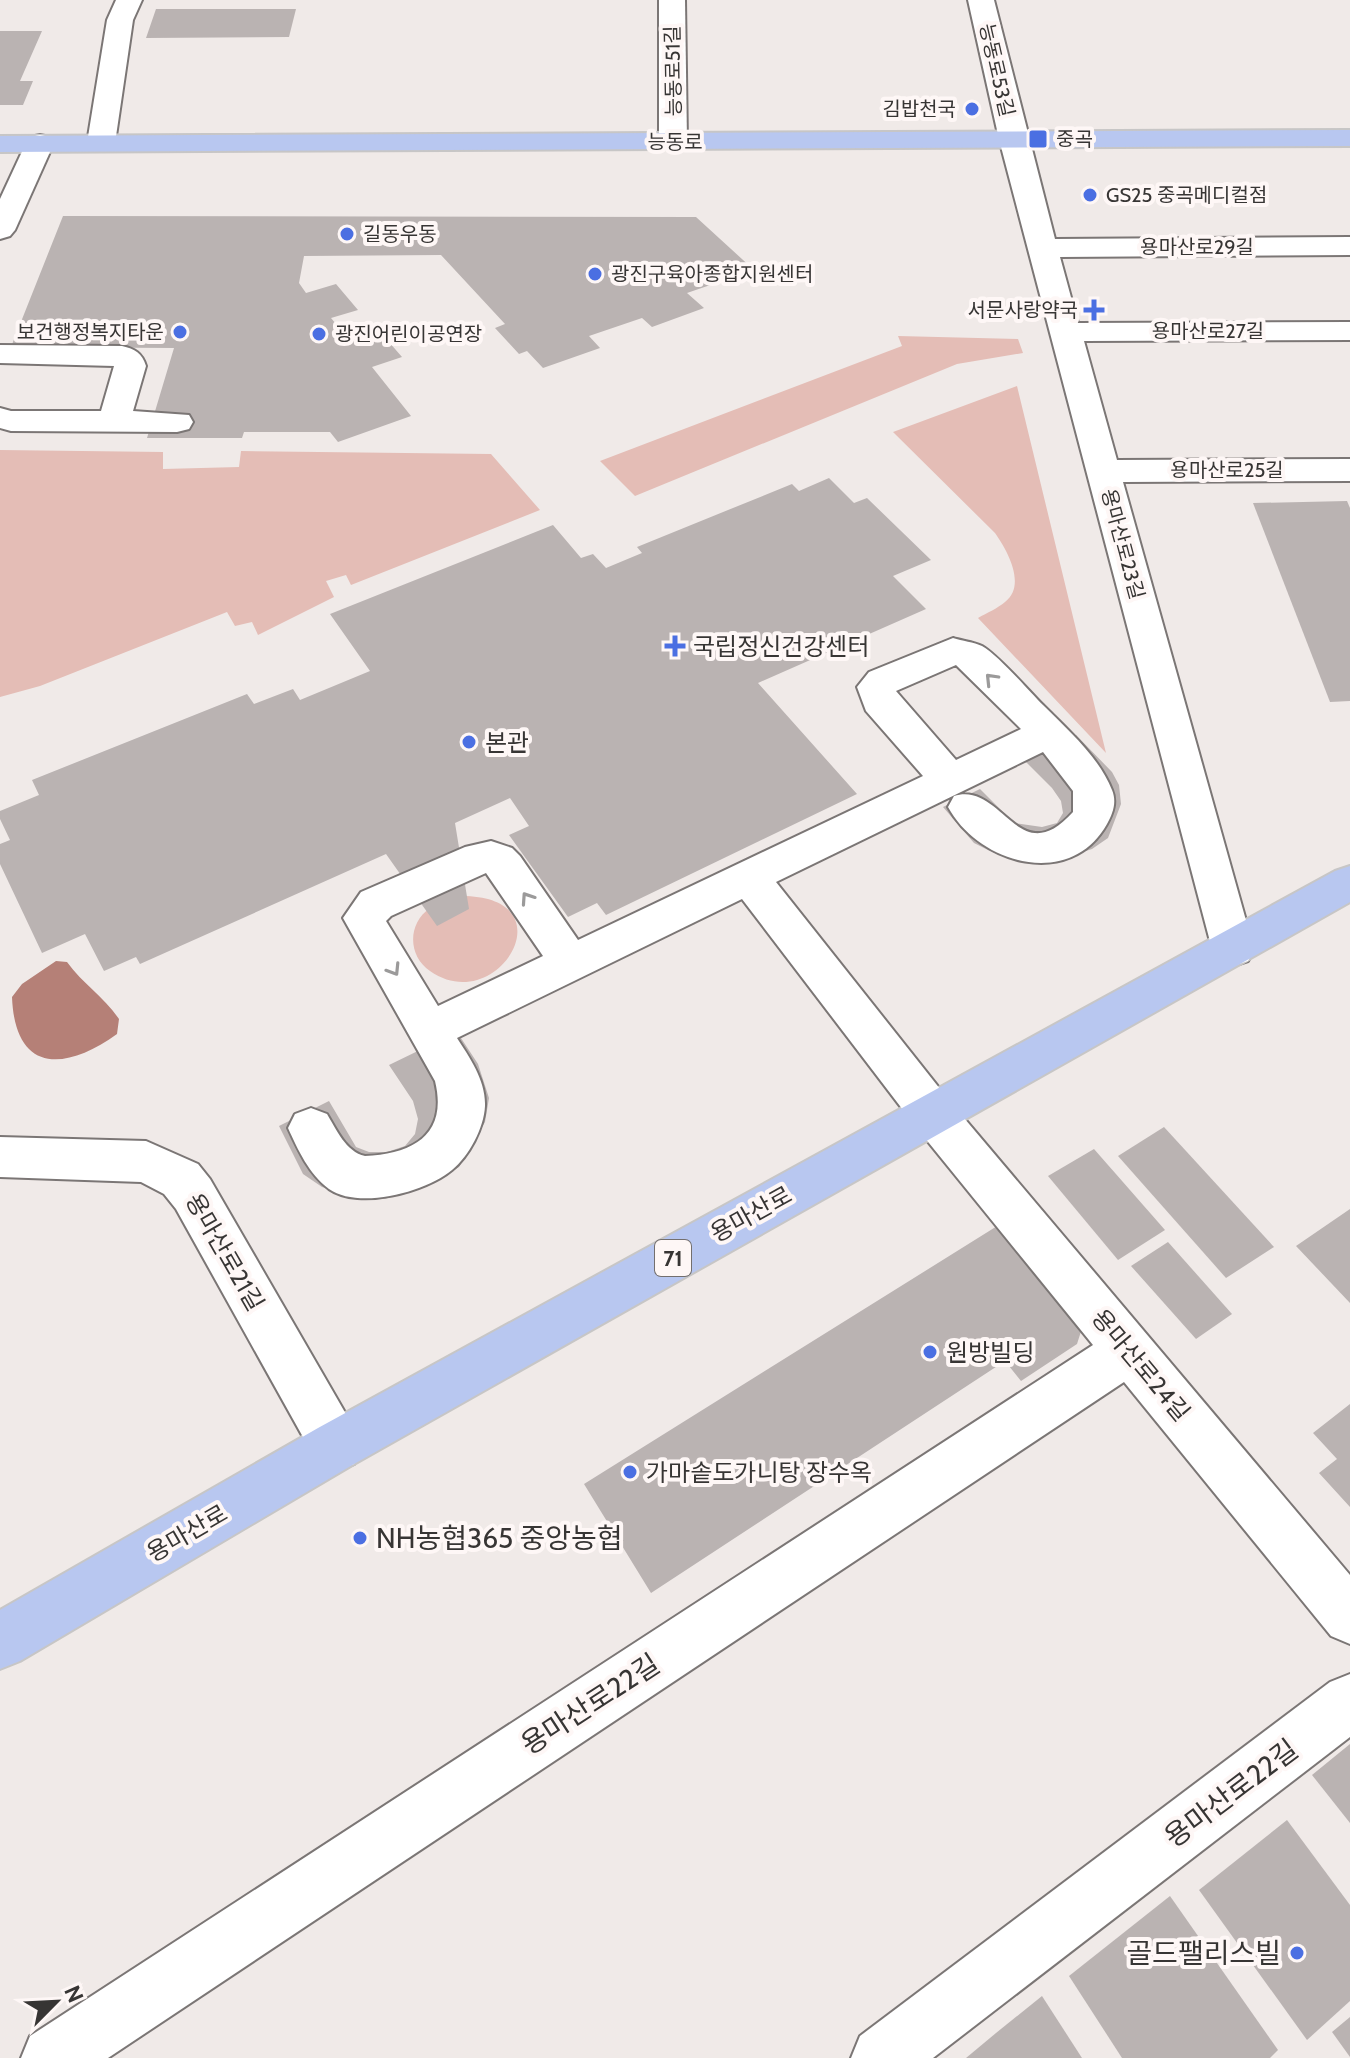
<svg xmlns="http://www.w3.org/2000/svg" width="1350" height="2058" font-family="Cabin,'Noto Sans KR',sans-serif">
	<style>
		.green { fill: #e4bdb6 }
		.water { fill: #b58077 }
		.building { fill: #bab3b2 }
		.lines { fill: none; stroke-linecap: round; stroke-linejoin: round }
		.minor-casing { stroke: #7b7675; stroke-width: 4 }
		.major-casing { stroke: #c7c6c6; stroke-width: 4 }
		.minor { fill: #fff; fill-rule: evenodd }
		.major { fill: #b8c7f0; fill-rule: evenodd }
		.oneway { stroke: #9b9a9a }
		.poi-dot { fill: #4b6fe2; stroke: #fef7f6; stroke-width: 3 }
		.labels { text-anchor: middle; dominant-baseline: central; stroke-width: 8; stroke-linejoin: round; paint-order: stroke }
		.far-street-label { font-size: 20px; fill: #373534; stroke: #fef7f6 }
		.far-poi-label { font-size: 20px; fill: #373534; stroke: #fef7f6; text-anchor: start }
		.shield { fill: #fef7f6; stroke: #736f6e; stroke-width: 2 }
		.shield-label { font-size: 22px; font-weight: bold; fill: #373534 }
		.poi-label { font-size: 24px; fill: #373534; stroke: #fef7f6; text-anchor: start }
		.street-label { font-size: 24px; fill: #373534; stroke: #fef7f6 }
		.near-poi-label { font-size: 28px; fill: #373534; stroke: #fef7f6; text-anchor: start }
		.near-street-label { font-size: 28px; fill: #373534; stroke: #fef7f6 }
	</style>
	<rect width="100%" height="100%" fill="#f0eae8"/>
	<!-- green -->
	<g class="green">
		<path d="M898,336L1018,339L1023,353L957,364L635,496L600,461L902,346Z"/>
		<path d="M1017,386L1106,753L978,618C987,613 998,608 1005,602C1027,585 1007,550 995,533L893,432Z"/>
		<path d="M0,450L163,452V469L239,467L241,451L491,454L540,510L351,585L346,575L326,581L334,597L258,635L252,622L235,626L227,612L40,686L0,697Z"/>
		<path d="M459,896C572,894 498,1019 430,971C408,956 407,924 430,908C439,903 450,900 459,896Z"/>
	</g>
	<!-- water -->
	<path class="water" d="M56,961L67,962C83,984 104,997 119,1019L117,1034C64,1072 15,1073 12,997L22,984Z"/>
	<!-- building -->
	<g class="building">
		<path d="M156,9H296L289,37L146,38Z"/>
		<path d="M0,31H42L20,81H33L23,105H0Z"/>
		<path d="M63,216L696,217L754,270L687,293L704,308L652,327L642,318L589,336L600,348L543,368L527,351L519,354L495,328L505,324L441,255L304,256L299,283L306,293L336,284L358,310L331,318L346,336L375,326L402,357L372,367L411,416L338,442L330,432H244L242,438H147L174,348L11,347Z"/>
		<path d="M829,478L854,503L867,498L931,560L893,576L926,609L758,683L857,794L606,915L597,903L568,917L509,835L529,826L510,798L455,823L469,909L437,926L386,854L140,964L136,957L104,971L85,934L42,953L0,864V844L10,840L0,819V811L39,795L32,780L247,694L254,704L293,689L300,700L370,671L330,614L553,525L581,558L593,554L606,568L642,553L637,547L792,484L799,491Z"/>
		<path d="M1347,501L1350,508V701L1330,702L1253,503Z"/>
		<path d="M1076,735L1112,772L1119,785L1121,804L1108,838L1092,849L1052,862L1027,861L994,853L974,843L943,807L980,789L1014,823L1042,827L1057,823L1063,813L1061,801L1052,788L1025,761Z"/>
		<path d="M457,1032L478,1064L489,1098L485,1122L459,1167L436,1182L385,1199L357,1198L322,1187L303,1174L279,1126L329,1101L356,1147L369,1152H387L405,1146L415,1134L418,1119L413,1101L389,1065Z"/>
		<path d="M1164,1127L1274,1247L1226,1278L1118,1156Z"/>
		<path d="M1094,1149L1165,1230L1118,1260L1048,1176Z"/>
		<path d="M1350,1209V1303L1296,1246Z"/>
		<path d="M1002,1223L1084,1322L1077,1344L1021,1381L1005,1361L651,1593L584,1484Z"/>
		<path d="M1168,1242L1232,1314L1196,1339L1131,1266Z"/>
		<path d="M1350,1404V1507L1319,1473L1337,1459L1313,1433Z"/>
		<path d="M1350,1744V1823L1312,1775Z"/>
		<path d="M1287,1820L1350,1905V2001L1307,2040L1199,1890Z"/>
		<path d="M1170,1896L1278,2050L1270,2058H1122L1069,1976Z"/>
		<path d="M1042,1996L1082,2058H966L996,2033Z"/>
		<path d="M1350,2017V2057L1332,2032Z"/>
	</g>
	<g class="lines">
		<defs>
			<g id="minor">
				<path d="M116,0H142L133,20L115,143L111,149L101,151L91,149L87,143L107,20Z"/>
				<path d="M659,0H685L687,142L683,148L673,150L663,148L659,142Z"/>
				<path d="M968,0H994L1055,239L1350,237V255L1060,257L1078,323L1350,322V340L1084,341L1117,460L1350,459V481L1123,482L1254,949L1248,961L1233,966L1218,961L1212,949L999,139Z"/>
				<path d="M40,135L50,137L54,143L15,230L10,236L0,239V199L26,143L30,137Z"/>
				<path d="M0,345L122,346C135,349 142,353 146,366L133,411L189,415L193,422L189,429L177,432L11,431L0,428V408L11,411H101L114,366L0,363Z"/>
				<path d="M953,638C962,641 974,642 982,646C998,655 1029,691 1043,705C1068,730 1099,757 1112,790C1117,802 1113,813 1107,824C1070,890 979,864 948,807L954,796C1003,781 1018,873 1073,812V791L1043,752L776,882L948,1099L1350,1575V1644L1331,1636L1124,1382L108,2058H21L30,2036L1093,1345L916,1127L742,899L457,1038C470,1058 486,1081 485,1106C484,1128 469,1156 452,1170C426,1192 359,1210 329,1189C309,1174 298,1150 288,1128L295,1114L311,1108L327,1114C336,1129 346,1152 365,1156C414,1154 448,1134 435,1081L343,918L361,892L465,847L491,841L512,848L520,856L578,940L923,776L866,711L857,687L869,672ZM956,665L1021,729L956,760L896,691ZM486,873L543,956L438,1006L386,921L391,916Z"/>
				<path d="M0,1137L146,1141L198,1164L210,1179L354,1428L362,1446L354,1464L336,1471L318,1464L176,1209L164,1194L141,1182L0,1177Z"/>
				<path d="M1350,1674V1737L933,2058H851L860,2036L1330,1682Z"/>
			</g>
			<g id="major">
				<path d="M1350,130V146L0,152V136Z"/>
				<path d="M1350,866V902L354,1464L20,1661L0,1669V1610L318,1428L1335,871Z"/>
			</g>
		</defs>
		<!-- minor casing -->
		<use href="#minor" class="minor-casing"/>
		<!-- major casing -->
		<use href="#major" class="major-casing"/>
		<!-- minor -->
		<use href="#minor" class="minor"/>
		<!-- major -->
		<use href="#major" class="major"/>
	</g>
	<!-- one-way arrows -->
	<defs><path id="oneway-chevron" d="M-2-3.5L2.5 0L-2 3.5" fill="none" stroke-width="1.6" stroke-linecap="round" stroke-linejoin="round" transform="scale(2)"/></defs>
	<g class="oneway">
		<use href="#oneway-chevron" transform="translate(991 679) rotate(-134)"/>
		<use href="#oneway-chevron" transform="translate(527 898) rotate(-124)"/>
		<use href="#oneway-chevron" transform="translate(394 970) rotate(58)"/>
	</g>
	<!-- markers -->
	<g class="poi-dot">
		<circle cx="972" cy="109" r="8"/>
		<rect x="1028" y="129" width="20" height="20" rx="4"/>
		<circle cx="1090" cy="195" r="8"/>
		<circle cx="347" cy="234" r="8"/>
		<circle cx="595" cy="274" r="8"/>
		<path d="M1090 298h8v8h8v8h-8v8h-8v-8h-8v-8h8z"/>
		<circle cx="180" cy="332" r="8"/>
		<circle cx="319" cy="334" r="8"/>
		<path d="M671 634h8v8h8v8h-8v8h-8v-8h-8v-8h8z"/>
		<circle cx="469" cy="742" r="8"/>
		<circle cx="930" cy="1352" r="8"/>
		<circle cx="630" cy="1472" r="8"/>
		<circle cx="360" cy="1538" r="8"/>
		<circle cx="1297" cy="1953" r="8"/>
	</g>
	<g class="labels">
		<!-- far-street labels -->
		<g class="far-street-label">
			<text transform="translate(997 70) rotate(77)">능동로53길</text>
			<text transform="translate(673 71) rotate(-91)">능동로51길</text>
			<text x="675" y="142">능동로</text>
			<text x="1197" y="247">용마산로29길</text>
			<text x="1208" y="331">용마산로27길</text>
			<text x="1227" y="470">용마산로25길</text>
			<text transform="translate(1123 544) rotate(75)">용마산로23길</text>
		</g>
		<!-- far-poi labels -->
		<g class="far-poi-label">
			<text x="956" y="109" text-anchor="end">김밥천국</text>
			<text x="1056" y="139">중곡</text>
			<text x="1106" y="195">GS25 중곡메디컬점</text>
			<text x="363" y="234">길동우동</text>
			<text x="611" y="274">광진구육아종합지원센터</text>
			<text x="1078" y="310" text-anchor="end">서문사랑약국</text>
			<text x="164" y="332" text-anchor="end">보건행정복지타운</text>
			<text x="335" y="334">광진어린이공연장</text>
		</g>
		<!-- shield labels -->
		<rect class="shield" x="655" y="1240" width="36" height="36" rx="6"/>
		<g class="shield-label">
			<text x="673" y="1258">71</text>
		</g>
		<!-- poi labels -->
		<g class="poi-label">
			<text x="693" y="646">국립정신건강센터</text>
			<text x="485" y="742">본관</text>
			<text x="946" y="1352">원방빌딩</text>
			<text x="646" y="1472">가마솥도가니탕 장수옥</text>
		</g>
		<!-- street labels -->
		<g class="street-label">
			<text transform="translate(751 1214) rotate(-29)">용마산로</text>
			<text transform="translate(225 1252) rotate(60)">용마산로21길</text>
			<text transform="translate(1141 1365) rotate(50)">용마산로24길</text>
			<text transform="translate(187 1533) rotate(-30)">용마산로</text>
		</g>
		<!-- near-poi labels -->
		<g class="near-poi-label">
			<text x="376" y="1538">NH농협365 중앙농협</text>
			<text x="1281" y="1953" text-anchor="end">골드팰리스빌</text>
		</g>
		<!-- near-street labels -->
		<g class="near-street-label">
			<text transform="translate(590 1704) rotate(-33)">용마산로22길</text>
			<text transform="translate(1231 1793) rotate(-37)">용마산로22길</text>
		</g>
	</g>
	<!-- north arrow -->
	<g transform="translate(56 2002) rotate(66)" stroke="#fef7f6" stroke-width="6" paint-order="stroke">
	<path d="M0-6L14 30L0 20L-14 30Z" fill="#373534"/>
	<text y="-12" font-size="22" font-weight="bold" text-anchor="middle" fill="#373534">N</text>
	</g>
</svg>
